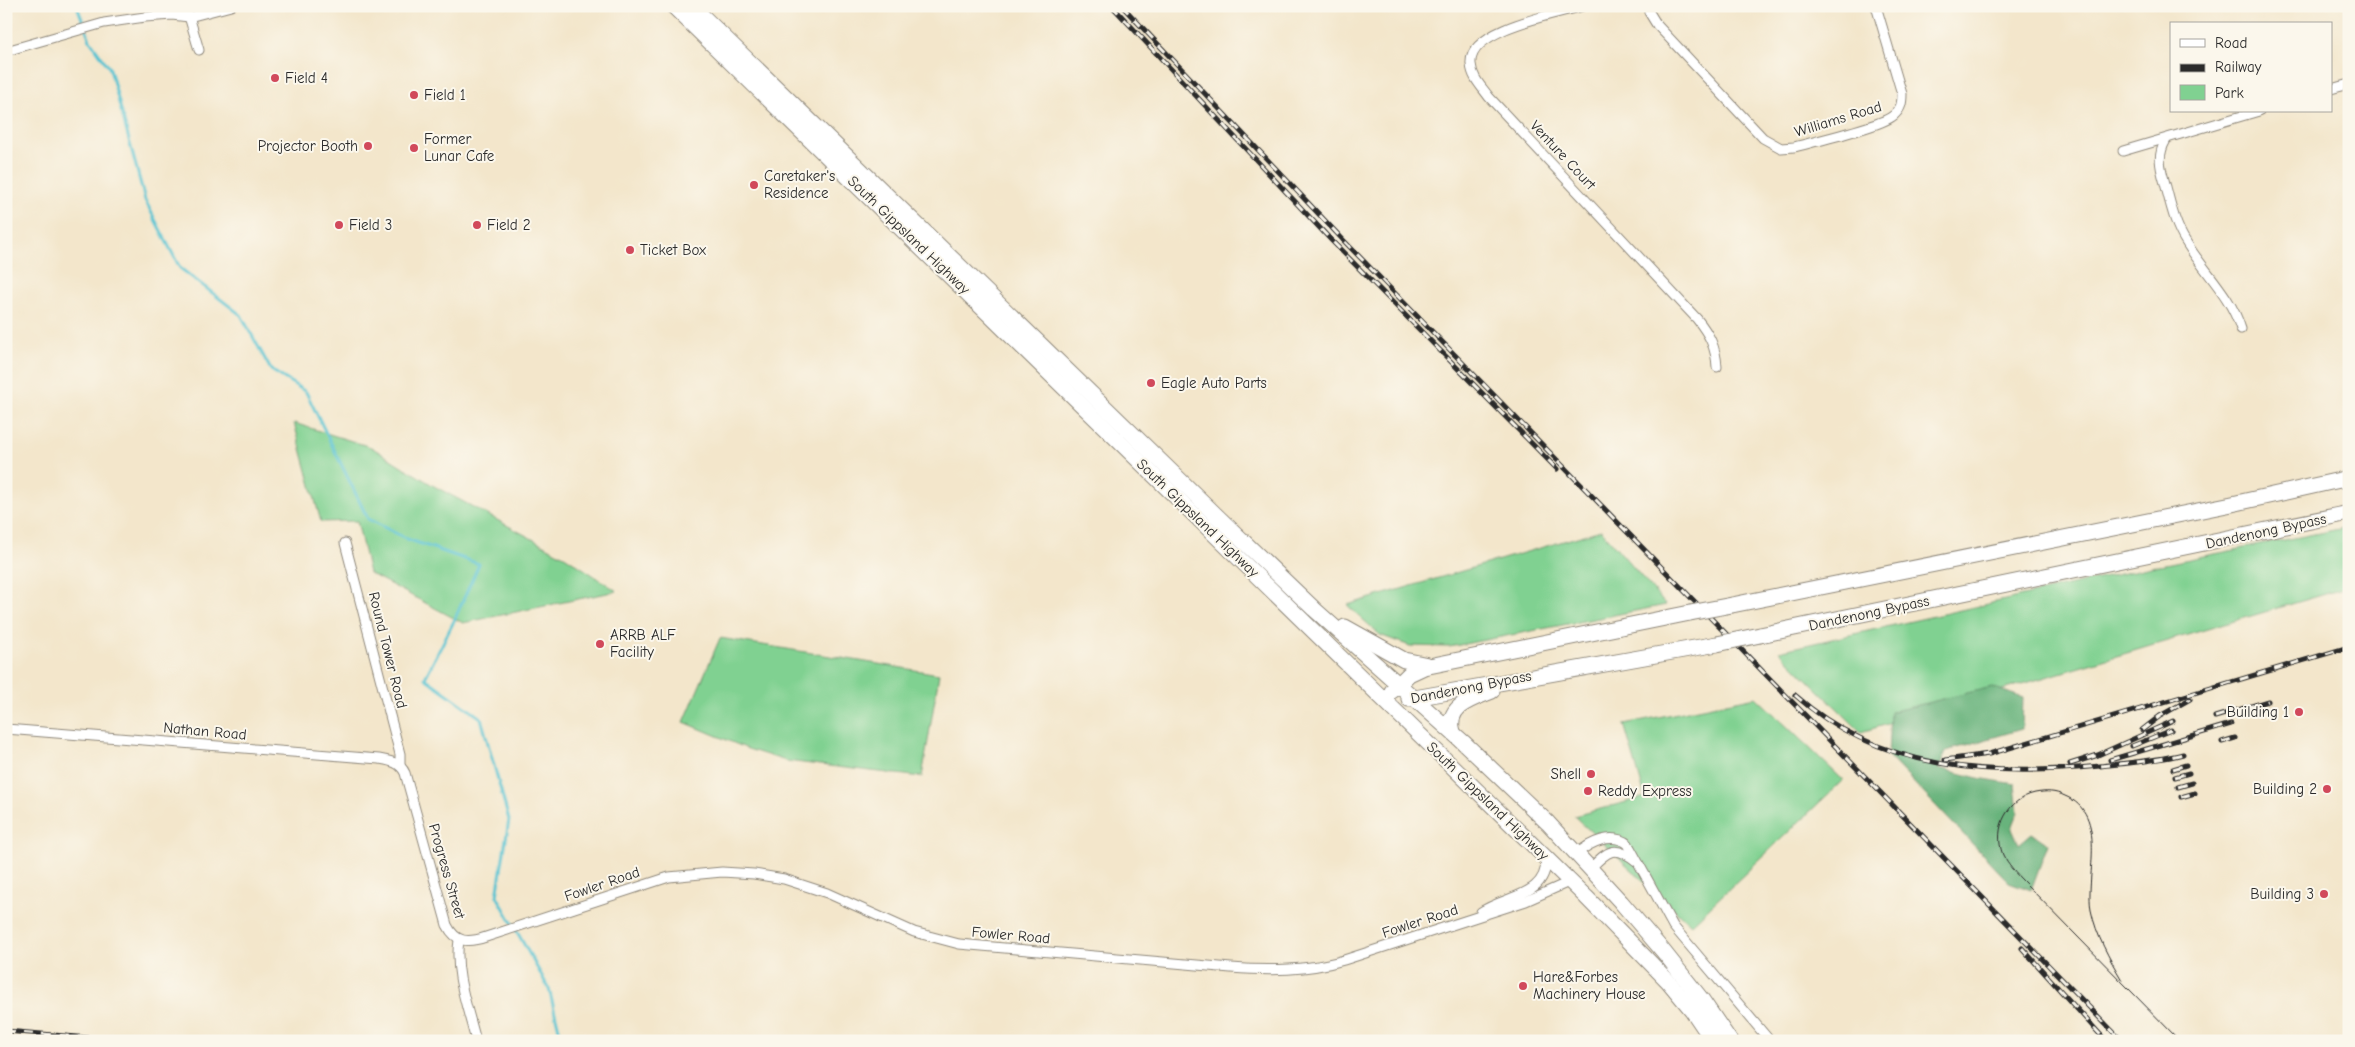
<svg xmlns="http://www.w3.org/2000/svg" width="2355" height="1047" font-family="'Comic Neue',sans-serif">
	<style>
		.green { fill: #80d191; stroke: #567e5e }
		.forest { fill: #68b37b; stroke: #4a6f53 }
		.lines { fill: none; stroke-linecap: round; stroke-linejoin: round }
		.stream { stroke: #57c3d1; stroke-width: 3 }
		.minor-casing { stroke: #8f887b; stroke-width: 11 }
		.trunk-casing { stroke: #8f887b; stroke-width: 17 }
		.minor { stroke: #fff; stroke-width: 9 }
		.trunk { stroke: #fff; stroke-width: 15 }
		.tram { stroke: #2b2b2b; stroke-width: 1 }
		.rail-casing { stroke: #2b2b2b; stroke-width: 5 }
		.rail { stroke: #fbf7ec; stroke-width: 3; stroke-dasharray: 9; stroke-linecap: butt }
		.trunk-bridge-casing { stroke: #8f887b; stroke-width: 17; stroke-linecap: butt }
		.trunk-bridge { stroke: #fff; stroke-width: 15 }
		.poi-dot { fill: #d1495b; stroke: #fbf7ec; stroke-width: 2 }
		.labels { text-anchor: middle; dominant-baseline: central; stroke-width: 4; stroke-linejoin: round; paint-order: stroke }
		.poi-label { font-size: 15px; fill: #2b2b2b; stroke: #fbf7ec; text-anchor: start }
		.street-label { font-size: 15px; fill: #2b2b2b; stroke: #fbf7ec }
	</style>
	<rect width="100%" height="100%" fill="#fbf7ec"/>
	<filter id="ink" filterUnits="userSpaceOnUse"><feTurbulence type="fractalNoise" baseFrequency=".02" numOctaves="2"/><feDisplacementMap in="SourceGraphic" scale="10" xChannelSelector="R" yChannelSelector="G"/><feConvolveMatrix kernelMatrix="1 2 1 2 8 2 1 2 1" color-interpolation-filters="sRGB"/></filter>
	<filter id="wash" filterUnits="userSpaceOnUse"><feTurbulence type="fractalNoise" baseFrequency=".0096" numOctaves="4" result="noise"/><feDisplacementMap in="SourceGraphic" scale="20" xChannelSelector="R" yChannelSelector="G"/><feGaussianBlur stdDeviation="1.12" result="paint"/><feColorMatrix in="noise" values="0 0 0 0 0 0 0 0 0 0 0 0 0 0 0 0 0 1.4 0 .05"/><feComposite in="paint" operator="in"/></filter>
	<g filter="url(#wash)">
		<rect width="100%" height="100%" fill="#f3e6cb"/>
		<!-- green -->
		<g class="green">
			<path d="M294,423L371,447L434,486L566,557L617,591L463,623L369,573L357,521L321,522Z"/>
			<path d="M2349,527V587L1861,732L1779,651L2160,565Z"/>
			<path d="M1601,530L1666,605L1449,647L1410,646L1380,635L1347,605Z"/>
			<path d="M720,638L939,674L922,777L786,761L748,749L684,722Z"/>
			<path d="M1756,697L1843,780L1691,925L1574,816L1645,797L1624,724Z"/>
		</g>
		<!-- forest -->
		<path class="forest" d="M1992,687L2023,698L2022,729L1946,751L1939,768L1978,778L2015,784L2018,813L2012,828L2019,844L2032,833L2048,844L2031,890L2009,882L1888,756L1890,712Z"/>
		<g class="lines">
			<!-- stream -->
			<path class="stream" d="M77,6L90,40L110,69L145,200L180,268L241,315L271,370L306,392L368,519L407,539L479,564L453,623L425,678L481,718L509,820L497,896L549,989L562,1041"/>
		</g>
	</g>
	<g filter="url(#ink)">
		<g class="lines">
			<defs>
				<g id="minor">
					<path d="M186,6L199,50"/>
					<path d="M1583,6C1557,14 1468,29 1471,64C1472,78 1482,87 1489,97L1697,319C1709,334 1716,347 1717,367"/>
					<path d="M1648,6L1649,12L1657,25L1763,138L1781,148L1794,147C1813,142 1883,126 1894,115C1901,109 1902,103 1902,94L1876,6"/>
					<path d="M6,51L104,23L145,17L172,15L189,17L231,6"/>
					<path d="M2331,89L2349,84"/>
					<path d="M2166,140C2156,157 2161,169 2166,187C2171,206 2175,225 2186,242C2204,272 2230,294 2241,329"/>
					<path d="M2123,151L2259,111"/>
					<path d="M345,543L400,754V765"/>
					<path d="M6,729L379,759C390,761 400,762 405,773L447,925C456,943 468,943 486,937L669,877L722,872L754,874L784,879L827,893L914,932L959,944L1231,968C1269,971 1307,971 1344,960L1526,901L1569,882"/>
					<path d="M1577,854C1590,842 1612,832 1628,844L1673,926L1770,1041"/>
					<path d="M1591,868C1607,851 1615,844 1636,861"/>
					<path d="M1481,912C1505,895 1548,897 1546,858"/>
					<path d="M459,940C454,974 468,1008 476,1041"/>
				</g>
				<g id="trunk">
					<path d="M673,6L1586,897L1668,981L1692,1010L1713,1041"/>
					<path d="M692,6L1219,518L1314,609L1463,742L1548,823L1621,902L1663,951L1702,1000L1730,1041"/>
					<path d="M1732,605L2232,504L2349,478"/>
					<path d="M1345,627L1404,660L1428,665"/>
					<path d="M1760,635L2349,513"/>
					<path d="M1392,691L1409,674L1424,667L1690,613"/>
					<path d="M1409,699L1717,644"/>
					<path d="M1453,732C1445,706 1472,699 1492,691"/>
				</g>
			</defs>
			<!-- minor casing -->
			<use href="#minor" class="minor-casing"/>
			<!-- trunk casing -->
			<use href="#trunk" class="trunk-casing"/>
			<!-- minor -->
			<use href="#minor" class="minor"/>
			<!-- trunk -->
			<use href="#trunk" class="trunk"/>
			<!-- tram -->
			<path class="tram" d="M2122,980C2109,958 2096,935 2091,910C2085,875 2109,814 2065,796C2055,791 2046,791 2035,793C2008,799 1992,828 2003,855C2008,865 2016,874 2024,882L2180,1041"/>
			<defs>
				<g id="rail">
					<path d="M1112,6L1331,240L1557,469"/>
					<path d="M1122,6L1348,245L2122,1041"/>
					<path d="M1795,695C1880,771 1992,777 2100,766C2128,763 2156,761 2183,754"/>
					<path d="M2215,717L2268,701"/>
					<path d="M2142,730L2160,716L2190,699"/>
					<path d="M2222,742L2235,738"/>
					<path d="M2132,746L2171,730"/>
					<path d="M1945,760L1989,754L2349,647"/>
					<path d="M2110,760L2231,724"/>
					<path d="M2070,764L2098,755L2173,721"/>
					<path d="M2173,769L2186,765"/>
					<path d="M2175,777L2189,773"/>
					<path d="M2178,787L2192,783"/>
					<path d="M2181,797L2195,793"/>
					<path d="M2022,948L2106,1041"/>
					<path d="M6,1031L125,1041"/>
				</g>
			</defs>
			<!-- rail casing -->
			<use href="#rail" class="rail-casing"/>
			<!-- rail -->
			<use href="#rail" class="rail"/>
			<defs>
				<g id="trunk-bridge">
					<path d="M1690,613L1732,605"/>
					<path d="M1717,644L1760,635"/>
				</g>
			</defs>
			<!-- trunk-bridge casing -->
			<use href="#trunk-bridge" class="trunk-bridge-casing"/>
			<!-- trunk-bridge -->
			<use href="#trunk-bridge" class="trunk-bridge"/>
		</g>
	</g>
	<!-- markers -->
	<g class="poi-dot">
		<circle cx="275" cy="78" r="5"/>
		<circle cx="414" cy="95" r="5"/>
		<circle cx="368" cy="146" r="5"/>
		<circle cx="414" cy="148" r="5"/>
		<circle cx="754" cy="185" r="5"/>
		<circle cx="339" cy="225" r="5"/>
		<circle cx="477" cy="225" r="5"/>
		<circle cx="630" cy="250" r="5"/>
		<circle cx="1151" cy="383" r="5"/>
		<circle cx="600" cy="644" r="5"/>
		<circle cx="2299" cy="712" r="5"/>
		<circle cx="1591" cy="774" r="5"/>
		<circle cx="2327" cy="789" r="5"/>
		<circle cx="1588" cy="791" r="5"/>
		<circle cx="2324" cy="894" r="5"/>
		<circle cx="1523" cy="986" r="5"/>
	</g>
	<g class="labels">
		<!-- poi labels -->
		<g class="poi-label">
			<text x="285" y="78">Field 4</text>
			<text x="424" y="95">Field 1</text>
			<text x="424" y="139">Former<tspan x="424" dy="17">Lunar Cafe</tspan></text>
			<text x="358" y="146" text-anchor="end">Projector Booth</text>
			<text x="764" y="176">Caretaker's<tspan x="764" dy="17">Residence</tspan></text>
			<text x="349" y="225">Field 3</text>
			<text x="487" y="225">Field 2</text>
			<text x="640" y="250">Ticket Box</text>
			<text x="1161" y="383">Eagle Auto Parts</text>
			<text x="610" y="635">ARRB ALF<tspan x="610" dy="17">Facility</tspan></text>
			<text x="2289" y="712" text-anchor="end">Building 1</text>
			<text x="1581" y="774" text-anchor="end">Shell</text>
			<text x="2317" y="789" text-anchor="end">Building 2</text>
			<text x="1598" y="791">Reddy Express</text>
			<text x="2314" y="894" text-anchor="end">Building 3</text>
			<text x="1533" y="977">Hare&amp;Forbes<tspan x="1533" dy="17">Machinery House</tspan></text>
		</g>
		<!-- street labels -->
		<g class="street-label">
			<text transform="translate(1838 119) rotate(-17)">Williams Road</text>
			<text transform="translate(1563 155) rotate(47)">Venture Court</text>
			<text transform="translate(909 235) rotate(44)">South Gippsland Highway</text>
			<text transform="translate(1198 518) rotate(44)">South Gippsland Highway</text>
			<text transform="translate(2266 531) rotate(-12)">Dandenong Bypass</text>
			<text transform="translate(1869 613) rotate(-12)">Dandenong Bypass</text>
			<text transform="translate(388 650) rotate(76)">Round Tower Road</text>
			<text transform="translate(1471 687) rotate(-11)">Dandenong Bypass</text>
			<text transform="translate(205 731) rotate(5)">Nathan Road</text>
			<text transform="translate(1488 801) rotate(44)">South Gippsland Highway</text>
			<text transform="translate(447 871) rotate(74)">Progress Street</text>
			<text transform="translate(602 884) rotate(-19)">Fowler Road</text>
			<text transform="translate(1420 921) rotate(-18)">Fowler Road</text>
			<text transform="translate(1011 935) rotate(5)">Fowler Road</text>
		</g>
	</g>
	<!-- margin -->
	<rect width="2355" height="1047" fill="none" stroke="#fbf7ec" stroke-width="25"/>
	<!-- legend -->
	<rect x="2170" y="22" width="162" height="90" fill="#fbf7ec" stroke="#a8a59f"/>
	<rect x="2180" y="39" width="25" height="8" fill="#ffffff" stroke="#a8a59f"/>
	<text x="2215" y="48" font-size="15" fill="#2b2b2b">Road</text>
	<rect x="2180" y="64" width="25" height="8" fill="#2b2b2b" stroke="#a8a59f"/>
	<text x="2215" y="72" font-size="15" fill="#2b2b2b">Railway</text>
	<rect x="2180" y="85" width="25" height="15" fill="#80d191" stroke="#a8a59f"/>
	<text x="2215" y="98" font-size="15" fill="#2b2b2b">Park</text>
</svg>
